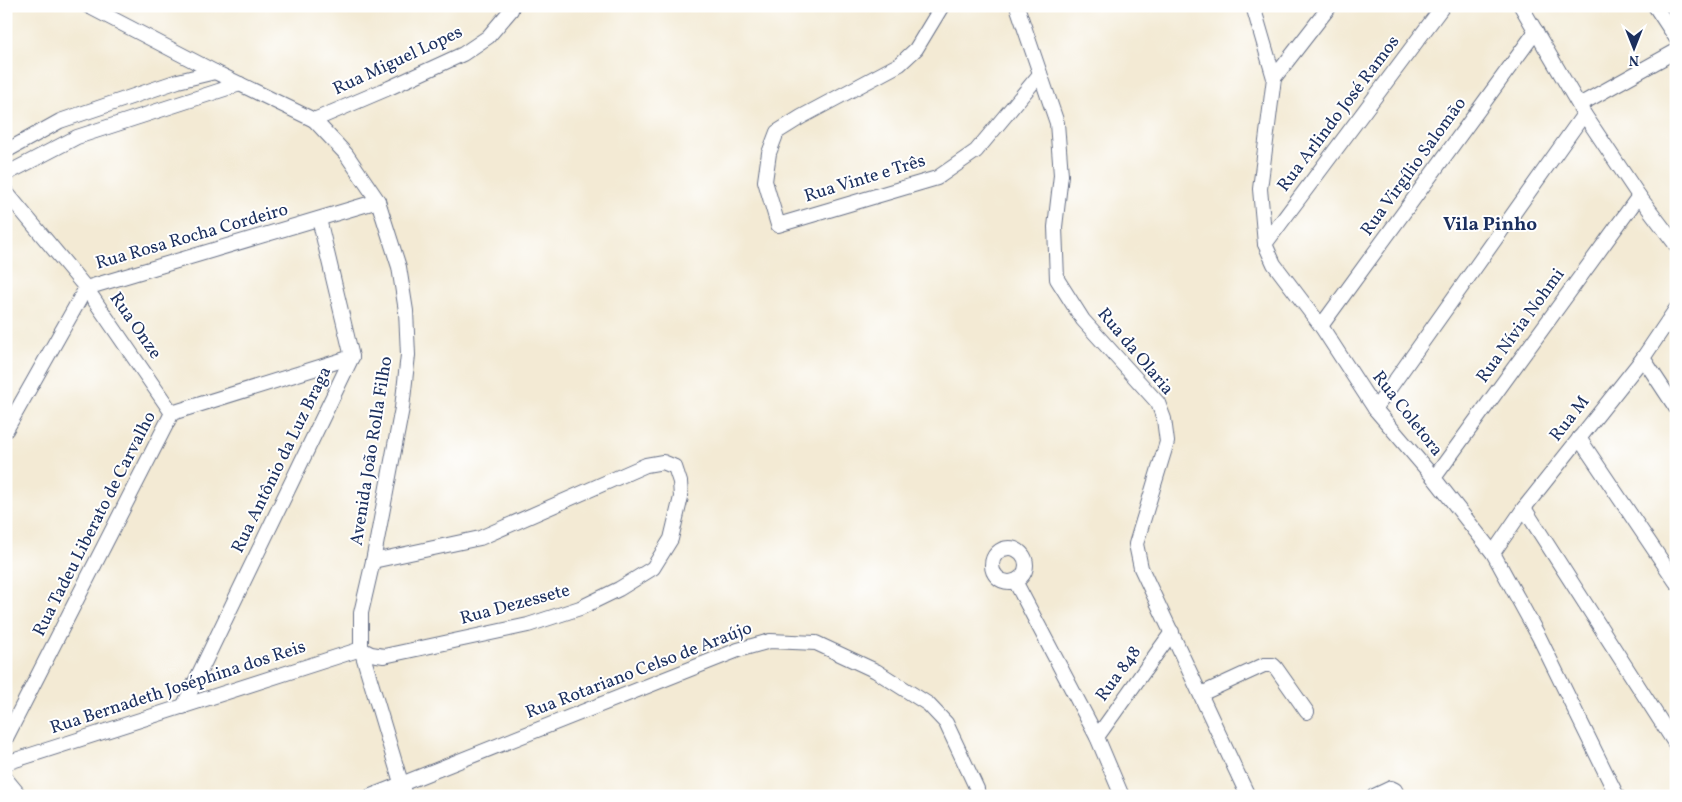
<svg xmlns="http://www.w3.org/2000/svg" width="1682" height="802" font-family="Vollkorn,serif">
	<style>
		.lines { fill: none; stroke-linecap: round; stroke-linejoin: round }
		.minor-casing { stroke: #677087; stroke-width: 16 }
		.minor { stroke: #fff; stroke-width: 14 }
		.labels { text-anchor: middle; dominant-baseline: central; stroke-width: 4; stroke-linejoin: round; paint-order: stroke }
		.street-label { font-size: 18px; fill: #1b2f5e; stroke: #fff }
		.neighbourhood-label { font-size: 19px; font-weight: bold; fill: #1b2f5e; stroke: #fff }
	</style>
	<rect width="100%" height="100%" fill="#fff"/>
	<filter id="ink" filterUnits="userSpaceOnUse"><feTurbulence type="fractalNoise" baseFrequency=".02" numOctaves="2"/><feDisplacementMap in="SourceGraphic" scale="10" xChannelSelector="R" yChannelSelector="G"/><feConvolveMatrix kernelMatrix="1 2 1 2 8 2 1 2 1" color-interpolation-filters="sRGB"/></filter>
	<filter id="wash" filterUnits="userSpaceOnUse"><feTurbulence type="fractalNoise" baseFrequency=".0096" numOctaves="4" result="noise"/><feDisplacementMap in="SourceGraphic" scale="20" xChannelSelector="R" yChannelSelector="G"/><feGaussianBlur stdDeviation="1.12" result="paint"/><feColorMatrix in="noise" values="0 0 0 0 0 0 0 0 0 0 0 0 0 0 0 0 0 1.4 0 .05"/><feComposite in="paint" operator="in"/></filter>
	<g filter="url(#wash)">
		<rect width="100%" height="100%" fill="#f3ead4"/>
	</g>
	<g filter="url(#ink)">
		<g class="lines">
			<defs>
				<g id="minor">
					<path d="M88,6L215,72L314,120L346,154L378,201L399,267L406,311L408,355L402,408L373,561L361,613V649L405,796"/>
					<path d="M942,6L916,49L900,64L801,117L777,132L769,153L765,181L778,225L937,178L976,151L1040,74"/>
					<path d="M1017,6L1057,123L1061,175L1055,227L1057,279L1083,320L1158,403L1164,419L1167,442L1136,544L1141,568L1248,796"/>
					<path d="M1253,6L1274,78L1260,189L1265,244L1274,264L1321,326L1375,409L1434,478L1493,553L1539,637L1617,796"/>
					<path d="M1521,6L1584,114L1639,196L1676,245"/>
					<path d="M1655,6L1676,38"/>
					<path d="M1274,78L1330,6"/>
					<path d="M1579,105L1676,51"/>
					<path d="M314,120L389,88L463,54L488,37L511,10L512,6"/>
					<path d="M6,151L60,121L178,81L215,72"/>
					<path d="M6,174L77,137L240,84"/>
					<path d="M6,192L86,288L172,413"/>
					<path d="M1265,244L1443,6"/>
					<path d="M1321,326L1536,31"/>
					<path d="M1643,358L1676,408"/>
					<path d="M1375,409L1584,114"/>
					<path d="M6,430L86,288L378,201"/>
					<path d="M1579,438L1676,582"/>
					<path d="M1434,478L1639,196"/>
					<path d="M1524,508L1676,745"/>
					<circle cx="1009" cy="565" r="17"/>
					<path d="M1493,553L1524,508L1643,358L1676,309"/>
					<path d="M1015,581L1097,737L1122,796"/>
					<path d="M1201,694L1264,665H1273L1276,668L1307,712"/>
					<path d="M183,707L352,357L319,219"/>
					<path d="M1097,737L1172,632"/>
					<path d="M6,738L172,413L352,357"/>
					<path d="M6,763L361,649L371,654L384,656L528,625L580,608L619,589L653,568L671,539L681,497L680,482L675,467L663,462L646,465L480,538L373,561"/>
					<path d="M6,779L20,796"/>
					<path d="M371,796L738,650L770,641L816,643L876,671L928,704L946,723L977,789L978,796"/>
					<path d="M1374,796L1391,788L1395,790L1398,796"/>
				</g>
			</defs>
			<!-- minor casing -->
			<use href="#minor" class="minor-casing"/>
			<!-- minor -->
			<use href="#minor" class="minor"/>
		</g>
	</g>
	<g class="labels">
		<!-- street labels -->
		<g class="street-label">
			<text transform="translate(398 61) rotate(-25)">Rua Miguel Lopes</text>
			<text transform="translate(1339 114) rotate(-53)">Rua Arlindo José Ramos</text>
			<text transform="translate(1414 167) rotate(-54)">Rua Virgílio Salomão</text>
			<text transform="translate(865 179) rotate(-17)">Rua Vinte e Três</text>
			<text transform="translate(192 237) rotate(-16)">Rua Rosa Rocha Cordeiro</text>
			<text transform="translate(135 326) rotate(55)">Rua Onze</text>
			<text transform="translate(1521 326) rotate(-54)">Rua Nívia Nohmi</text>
			<text transform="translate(1135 352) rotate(50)">Rua da Olaria</text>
			<text transform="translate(1407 414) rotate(52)">Rua Coletora</text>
			<text transform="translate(1570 419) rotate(-52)">Rua M</text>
			<text transform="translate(372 451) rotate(-81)">Avenida João Rolla Filho</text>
			<text transform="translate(282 460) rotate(-64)">Rua Antônio da Luz Braga</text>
			<text transform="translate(95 524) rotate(-63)">Rua Tadeu Liberato de Carvalho</text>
			<text transform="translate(515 605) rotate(-15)">Rua Dezessete</text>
			<text transform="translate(639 671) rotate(-21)">Rua Rotariano Celso de Araújo</text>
			<text transform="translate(1119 674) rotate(-54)">Rua 848</text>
			<text transform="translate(178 688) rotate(-18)">Rua Bernadeth Joséphina dos Reis</text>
		</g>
		<!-- neighbourhood labels -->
		<g class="neighbourhood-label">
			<text x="1490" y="225">Vila Pinho</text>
		</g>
	</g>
	<!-- margin -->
	<rect width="1682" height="802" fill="none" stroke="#fff" stroke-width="25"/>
	<!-- north arrow -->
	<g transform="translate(1634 48) rotate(180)" stroke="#ffffff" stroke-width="4" paint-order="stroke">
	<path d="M0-4L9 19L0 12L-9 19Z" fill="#1b2f5e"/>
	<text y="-8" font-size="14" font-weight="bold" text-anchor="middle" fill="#1b2f5e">N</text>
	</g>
</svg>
